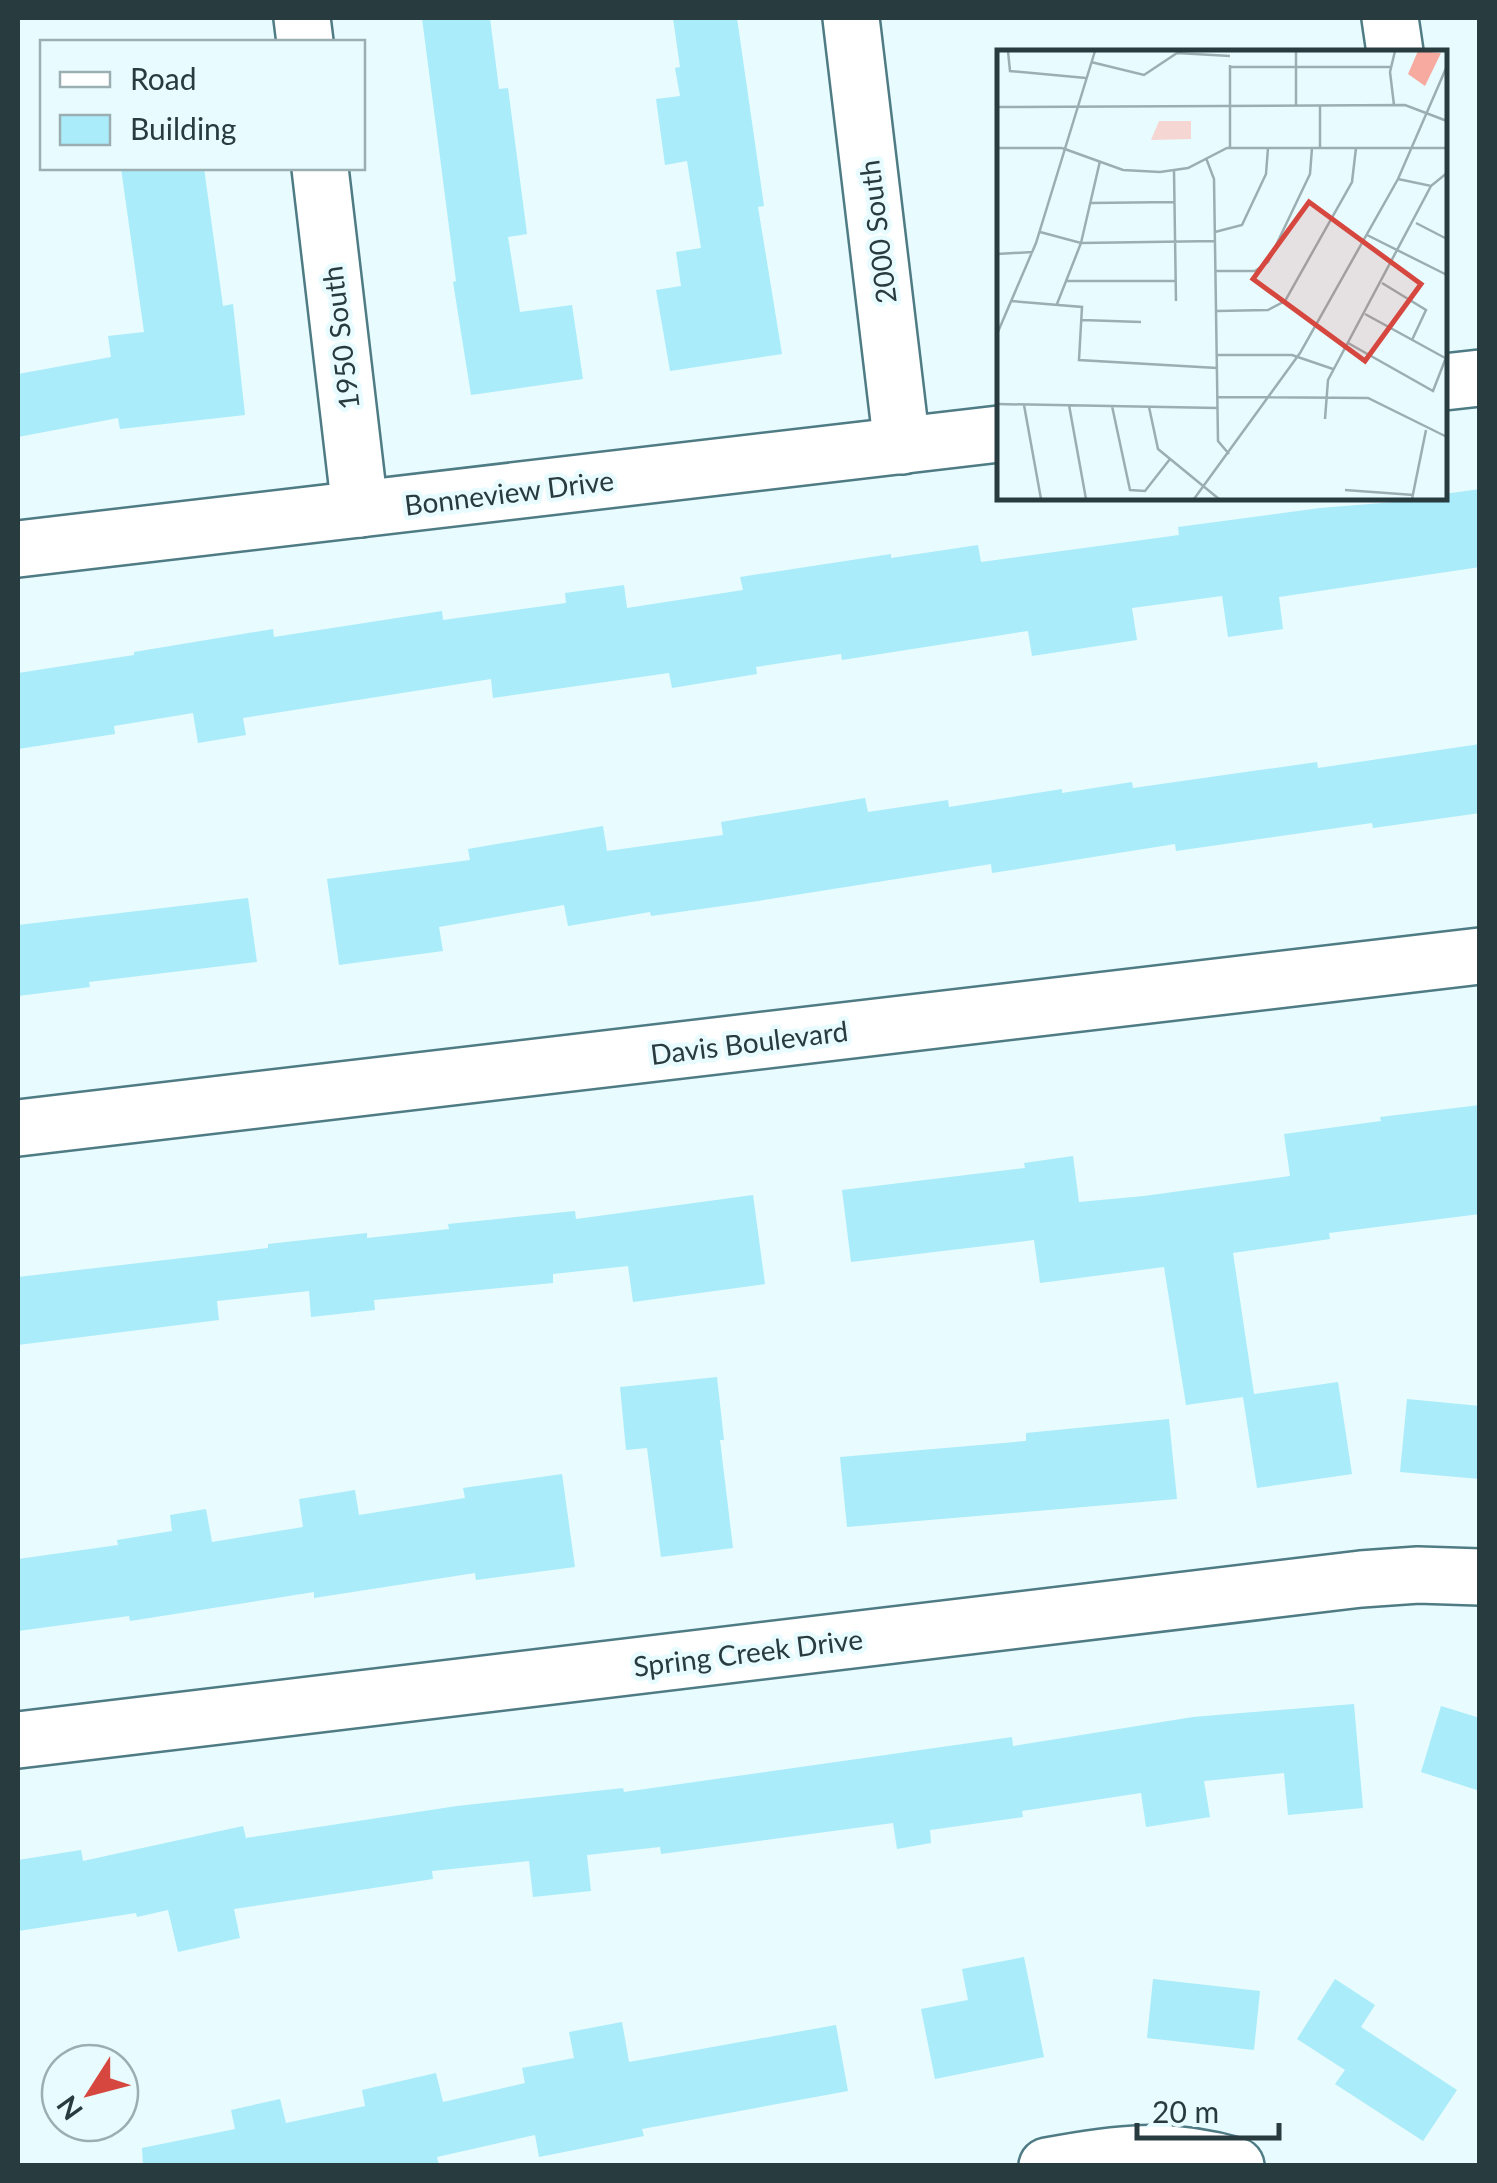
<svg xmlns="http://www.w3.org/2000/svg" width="1497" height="2183" font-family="Lato,sans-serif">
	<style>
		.building { fill: #aaecfa }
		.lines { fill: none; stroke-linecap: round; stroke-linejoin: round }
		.street-casing { stroke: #4f7b84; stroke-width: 60 }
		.secondary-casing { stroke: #4f7b84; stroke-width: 60 }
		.street { stroke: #fff; stroke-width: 55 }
		.secondary { stroke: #fff; stroke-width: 55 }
		.labels { text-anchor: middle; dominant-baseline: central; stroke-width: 9; stroke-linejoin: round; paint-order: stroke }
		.street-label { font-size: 28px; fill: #283b3f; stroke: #e8fbfe }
		.inset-road { fill: none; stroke: #9baeb2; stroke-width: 2.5 }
		.view { fill: #d6473f; fill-opacity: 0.15; stroke: #d6473f; stroke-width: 5 }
		.inset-edge { fill: none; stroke: #283b3f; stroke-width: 5 }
	</style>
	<rect width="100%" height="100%" fill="#e8fbfe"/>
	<!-- building -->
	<g class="building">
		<path d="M422,18H490L499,89L508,88L527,234L508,237L520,312L572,305L583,379L471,395L453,282L456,281Z"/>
		<path d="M673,18H737L764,206L758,207L782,354L670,371L656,290L681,286L676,252L701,248L687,161L665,165L656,99L680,96L675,68L680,67Z"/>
		<path d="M121,168H204L223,306L233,304L245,415L120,429L118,418L18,437V374L111,357L108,336L144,332Z"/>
		<path d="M1480,489V567L1279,597L1283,629L1228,637L1222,596L1132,608L1137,640L1032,656L1028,631L842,660L841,654L756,667L757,674L672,688L669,673L493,698L491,679L243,718L246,735L198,743L193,713L114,726L115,734L18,749V673L134,655V652L273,629L274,637L442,611L443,620L566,603L565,593L624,585L627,608L743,590L740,577L891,554V558L978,545L981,562L1179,535L1178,527L1320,508L1444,498V494Z"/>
		<path d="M1480,744V813L1373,828L1372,823L1176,851L1175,844L992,873L991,864L758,901L651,916L650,912L568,926L564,905L439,927L443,951L339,965L327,879L470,860L468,849L603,826L607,851L723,835L721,822L865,798L868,812L948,800L949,807L1062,789V793L1132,782L1133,788L1317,762L1318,768Z"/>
		<path d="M248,898L257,962L89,982L90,987L18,996V925Z"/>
		<path d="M1480,1105V1214L1329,1233L1330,1239L1233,1253L1254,1394L1338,1382L1352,1474L1257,1488L1243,1397L1186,1405L1164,1267L1040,1283L1034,1240L851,1262L842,1190L1025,1168L1024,1163L1073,1156L1079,1202L1144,1196L1290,1176L1284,1134L1381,1121L1380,1117Z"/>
		<path d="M753,1195L765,1284L633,1302L628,1266L553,1274V1283L374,1300L375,1310L311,1317L309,1291L217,1301L219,1320L18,1345V1277L268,1248V1244L367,1233V1238L449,1229L448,1224L575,1211L576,1219Z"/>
		<path d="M717,1377L724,1440H720L733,1548L661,1557L647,1448L626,1450L620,1387Z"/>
		<path d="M1407,1399L1480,1406V1479L1400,1472Z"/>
		<path d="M1169,1419L1177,1499L847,1527L840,1457L1026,1441V1433Z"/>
		<path d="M562,1474L575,1567L476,1580L475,1573L314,1598V1592L130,1621L129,1616L18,1631V1559L118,1545L117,1540L172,1531L170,1515L206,1509L212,1542L303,1527L299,1499L355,1490L359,1515L465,1498L463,1488Z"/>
		<path d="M1354,1704L1363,1808L1288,1815L1284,1773L1204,1781L1210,1817L1146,1827L1141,1793L1022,1811L1023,1817L930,1830L931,1843L897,1849L893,1823L661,1854L660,1847L587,1855L591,1891L533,1897L529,1861L432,1871L433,1879L234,1909L240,1938L178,1952L168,1910L137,1917L136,1913L18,1931V1860L81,1850L83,1861L243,1826L246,1838L457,1806L623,1788L624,1792L1012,1737L1013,1746L1193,1717Z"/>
		<path d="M1441,1706L1480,1718V1791L1421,1772Z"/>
		<path d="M1024,1957L1044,2057L935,2079L921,2009L968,2000L962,1969Z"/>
		<path d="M1153,1979L1260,1991L1254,2050L1147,2038Z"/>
		<path d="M1335,1979L1375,2005L1361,2027L1457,2090L1423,2141L1335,2084L1345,2070L1297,2039Z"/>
		<path d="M622,2022L629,2062L836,2025L848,2091L642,2129L644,2136L539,2157L535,2135L437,2157L439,2166H143L142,2148L235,2129L231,2110L280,2099L286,2123L365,2106L362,2090L436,2073L443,2102L525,2083L522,2068L574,2058L569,2032Z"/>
	</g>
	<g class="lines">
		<defs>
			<g id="street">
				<path d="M302,18L305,42"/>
				<path d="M851,18L902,446"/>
				<path d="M1390,18L1395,52"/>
				<path d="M320,168L360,509"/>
				<path d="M1444,382L1480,378"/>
				<path d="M18,549L999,434"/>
				<path d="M18,1740L1361,1579L1418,1575L1480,1577"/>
				<path d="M1047,2166C1116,2153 1168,2146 1236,2166"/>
			</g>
			<path id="secondary" d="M18,1128L1480,956"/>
		</defs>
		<!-- street casing -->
		<use href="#street" class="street-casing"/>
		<!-- secondary casing -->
		<use href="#secondary" class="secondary-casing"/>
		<!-- street -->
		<use href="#street" class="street"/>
		<!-- secondary -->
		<use href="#secondary" class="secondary"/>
	</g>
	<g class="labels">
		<!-- street labels -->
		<g class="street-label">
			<text transform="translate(877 232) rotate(-97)">2000 South</text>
			<text transform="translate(340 338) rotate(-97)">1950 South</text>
			<text transform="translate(509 492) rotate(-7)">Bonneview Drive</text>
			<text transform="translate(749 1042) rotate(-7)">Davis Boulevard</text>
			<text transform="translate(748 1652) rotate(-7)">Spring Creek Drive</text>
		</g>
	</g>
	<!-- overview -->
	<g transform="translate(997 50)">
		<rect width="450" height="450" fill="#e8fbfe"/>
		<path d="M162,71H194V89L154,90Z" fill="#f5d6d2"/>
		<path d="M421,1L444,3L428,36L411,24Z" fill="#f6aaa0"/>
		<path class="inset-road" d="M11,1L13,21L89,28M299,1V55M94,12L147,25L180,3L233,6M233,17H393M323,55V98M397,55L393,22L398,1M0,57L408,55L450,71M0,98H65M65,98L126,120L163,122L191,118L230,98H450M233,98V15M209,108L217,129L221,391L232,404M177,121L179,251M401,129L434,136L450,123M94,153L178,152M419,173L450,189M43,182L84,193L219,191M218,182L245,175L269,124L271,98M370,185L450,225M0,204L36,202M219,221H258L271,212L313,124L315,98M68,231H179M385,233L429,260L415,290M14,251L85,257L82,310L220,318M60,254L84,193L103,111M220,261L271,260L288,251L355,132L359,98M368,264L450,309M85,270L144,272M0,284L39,193L98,1M351,293L436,341L450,305M220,305H295L336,319M221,347L371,348L450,387M0,354L221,358M27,355L44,449M72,355L89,449M115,356L133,440L148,441L173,409M152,357L161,399L222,449M328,369L331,330L434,136M348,440L417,445M197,449L303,303L401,129L450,16M415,449L429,380"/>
		<path class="view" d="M312,152L424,234L368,311L256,229Z"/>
		<rect width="450" height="450" class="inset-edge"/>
	</g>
	<!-- border -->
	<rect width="1497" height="2183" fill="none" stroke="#283b3f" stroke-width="40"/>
	<!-- legend -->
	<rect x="40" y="40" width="325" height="130" fill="#e8fbfe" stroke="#9baeb2" stroke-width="2.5"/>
	<rect x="60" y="72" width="50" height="15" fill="#ffffff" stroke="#9baeb2" stroke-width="2.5"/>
	<text x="130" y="90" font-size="30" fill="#283b3f">Road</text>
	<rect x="60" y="115" width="50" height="30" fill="#aaecfa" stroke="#9baeb2" stroke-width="2.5"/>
	<text x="130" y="140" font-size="30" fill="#283b3f">Building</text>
	<!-- north arrow -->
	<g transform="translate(90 2093) rotate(234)"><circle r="48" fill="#e8fbfe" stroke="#9baeb2" stroke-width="2.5"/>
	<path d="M0-8L18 38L0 25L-18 38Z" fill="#d6473f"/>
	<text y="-15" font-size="28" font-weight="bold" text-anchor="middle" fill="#283b3f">N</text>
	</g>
	<!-- scale -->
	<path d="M1137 2123v15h142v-15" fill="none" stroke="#283b3f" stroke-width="5"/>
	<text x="1152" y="2123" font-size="30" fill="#283b3f" stroke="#e8fbfe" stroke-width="8" paint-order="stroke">20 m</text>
</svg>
